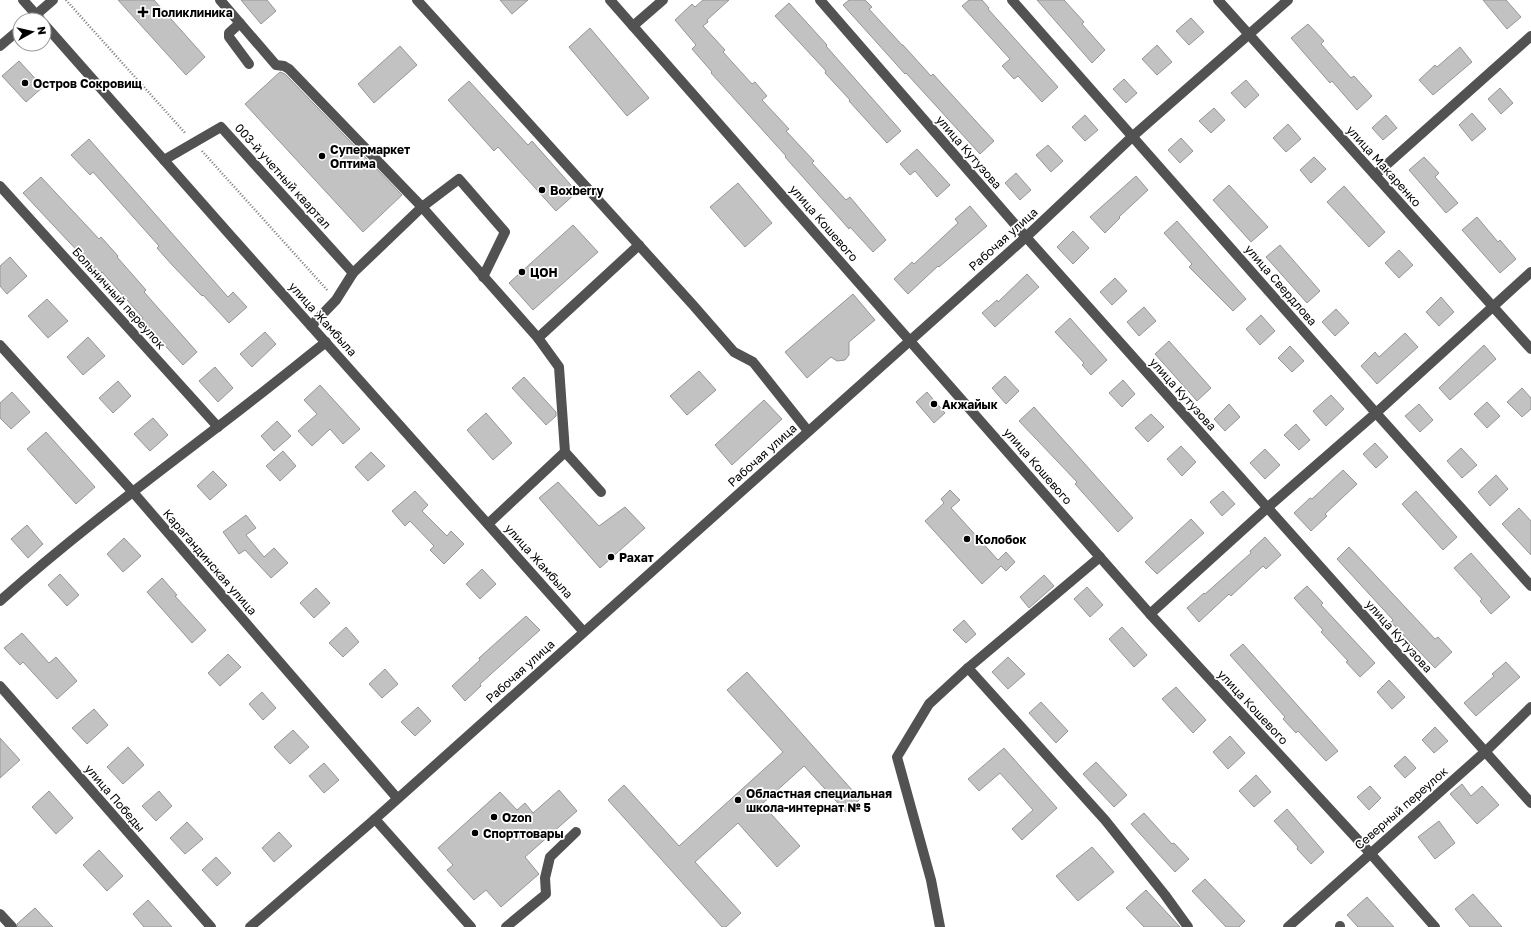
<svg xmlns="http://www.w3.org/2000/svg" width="1531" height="927" font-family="'Golos Text',sans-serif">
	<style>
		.building { fill: #c2c2c2; stroke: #969696 }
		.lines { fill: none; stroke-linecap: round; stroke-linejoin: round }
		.path { stroke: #747474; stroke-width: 2.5; stroke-dasharray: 1 2; stroke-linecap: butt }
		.minor { stroke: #525252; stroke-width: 10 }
		.poi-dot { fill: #000; stroke: #fff; stroke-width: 1.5 }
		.labels { text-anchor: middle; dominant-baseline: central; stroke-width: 3.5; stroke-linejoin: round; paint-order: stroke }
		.poi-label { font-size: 12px; font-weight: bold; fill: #000; stroke: #fff; text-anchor: start }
		.street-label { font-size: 12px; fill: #000; stroke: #fff }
	</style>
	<rect width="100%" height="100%" fill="#fff"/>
	<!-- building -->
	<g class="building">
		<path d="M118,0H154L205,57L186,75Z"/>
		<path d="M241,0H267L276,11L261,24Z"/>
		<path d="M500,0H528L512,14Z"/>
		<path d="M703,0H729L707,20L708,22L703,26L725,50L723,52L752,84L755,82L767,96L762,100L789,129L786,131L814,161L812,163L846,200L850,197L886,240L873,252L850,227L849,229L785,157L786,156L711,73L712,72L692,49L696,45L675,20L692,4L695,7Z"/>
		<path d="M849,0H865L872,7L869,9L902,45H903L931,76L933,74L994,141L980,154L906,73L905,74L843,5Z"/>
		<path d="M969,0H982L989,8L988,9L1058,87L1042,102L1018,76L1014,79L1002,66L1010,59L962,6Z"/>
		<path d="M1037,0H1064L1084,22L1082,24L1105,50L1092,63Z"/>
		<path d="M1483,0H1506L1521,17L1507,29Z"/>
		<path d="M789,3L827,45L826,46L901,131L887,143L849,101L850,100L825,73L826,71L775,16Z"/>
		<path d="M1191,18L1204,32L1189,45L1176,31Z"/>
		<path d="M1308,24L1324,41L1321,44L1351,78L1354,76L1372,96L1357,110L1332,81L1330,83L1291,38Z"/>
		<path d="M590,28L649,98L627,116L569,47Z"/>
		<path d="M1157,45L1172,62L1157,75L1142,59Z"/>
		<path d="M400,46L417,65L374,103L358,84Z"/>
		<path d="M1460,47L1472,62L1433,95L1419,80L1435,65L1437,67Z"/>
		<path d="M19,61L43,87L26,102L2,76Z"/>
		<path d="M280,72L285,74L402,195L363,232L245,104Z"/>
		<path d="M1124,79L1137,93L1126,103L1113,89Z"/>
		<path d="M1246,80L1259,95L1245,108L1231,93Z"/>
		<path d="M469,81L528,145L532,141L577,192L556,211L498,147L494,151L448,100Z"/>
		<path d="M1500,88L1513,103L1501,114L1488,99Z"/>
		<path d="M1214,108L1225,120L1211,133L1199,121Z"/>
		<path d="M1472,113L1486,129L1472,141L1459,125Z"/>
		<path d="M1085,115L1098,130L1085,141L1072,127Z"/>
		<path d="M1386,115L1397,128L1383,140L1372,128Z"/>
		<path d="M1288,124L1301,139L1286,152L1273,138Z"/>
		<path d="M1181,138L1193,151L1180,163L1168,150Z"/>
		<path d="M89,139L228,297L233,292L247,307L229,323L203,295L202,296L173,266L157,248L159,246L93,172L90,175L71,155Z"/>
		<path d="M1048,145L1063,161L1051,172L1036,155Z"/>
		<path d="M917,149L950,185L937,197L915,171L910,175L900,164Z"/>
		<path d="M1314,157L1326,169L1311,183L1300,170Z"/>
		<path d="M1424,157L1439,173L1435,177L1458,203L1446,213L1409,170Z"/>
		<path d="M1016,173L1031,190L1020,200L1005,183Z"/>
		<path d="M1136,176L1148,190L1119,217L1120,218L1105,233L1090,217Z"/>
		<path d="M41,177L99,239L101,237L118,256L117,257L146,290L144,292L197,352L183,365L156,336L155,337L140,320L143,318L102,272L99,274L23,193Z"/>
		<path d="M738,183L772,223L745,247L710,207Z"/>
		<path d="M1229,185L1268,227L1251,242L1213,200Z"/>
		<path d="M1344,186L1385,232L1369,247L1327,202Z"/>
		<path d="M970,206L987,226L939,267L938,266L908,294L894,279L912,262L914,264L958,223L955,219Z"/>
		<path d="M1477,217L1498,242L1500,240L1516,259L1500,273L1462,230Z"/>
		<path d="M1177,221L1246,299L1233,311L1189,267L1192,264L1164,233Z"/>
		<path d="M573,225L598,252L533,310L509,283Z"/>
		<path d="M1073,231L1089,248L1073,264L1057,247Z"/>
		<path d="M1280,245L1320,291L1307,303L1266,257Z"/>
		<path d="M1399,250L1413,265L1399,278L1385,263Z"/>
		<path d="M10,257L27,276L7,294L0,286V266Z"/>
		<path d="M1027,274L1039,287L995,327L982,313L997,300L998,302Z"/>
		<path d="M1115,278L1127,291L1112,305L1100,292Z"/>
		<path d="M853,294L875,320L849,342V355L845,360L837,361L831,357L807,378L785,352Z"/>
		<path d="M1441,297L1454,312L1439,326L1426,312Z"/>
		<path d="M47,299L68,321L48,338L28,316Z"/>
		<path d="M1144,307L1156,321L1139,336L1127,322Z"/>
		<path d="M1336,309L1349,323L1335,336L1322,322Z"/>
		<path d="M1261,315L1275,331L1260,345L1246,329Z"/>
		<path d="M1070,318L1107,360L1091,375L1082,365L1084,363L1055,332Z"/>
		<path d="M265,332L276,344L252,367L240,354Z"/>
		<path d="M1405,333L1418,347L1377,384L1361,366L1375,352L1379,357Z"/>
		<path d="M88,337L105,356L83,375L67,357Z"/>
		<path d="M1169,341L1211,388L1197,401L1155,354Z"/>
		<path d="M1484,345L1496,359L1450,400L1439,388Z"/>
		<path d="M1290,346L1304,361L1292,372L1278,358Z"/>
		<path d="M215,367L233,388L218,402L199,381Z"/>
		<path d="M699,371L716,390L687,415L670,396Z"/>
		<path d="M1005,376L1019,391L1006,404L992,388Z"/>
		<path d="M524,377L556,412V416L546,425L512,388Z"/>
		<path d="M1123,380L1135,394L1122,407L1109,393Z"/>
		<path d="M118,381L131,396L113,413L99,398Z"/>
		<path d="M320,385L360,429L343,444L330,429L312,446L298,431L317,414L304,400Z"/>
		<path d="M1522,388L1531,398V409L1522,417L1507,402Z"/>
		<path d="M12,392L30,412L11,429L0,418V403Z"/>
		<path d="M927,392L945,413L934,423L916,402Z"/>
		<path d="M1331,395L1344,409L1326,426L1313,411Z"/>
		<path d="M764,400L782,419L732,465L715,445Z"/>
		<path d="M1487,402L1500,416L1487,428L1474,414Z"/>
		<path d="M1229,404L1240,417L1225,431L1214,419Z"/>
		<path d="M1419,404L1433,420L1420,432L1405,416Z"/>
		<path d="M1034,407L1133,518L1118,532L1075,484L1077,482L1019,421Z"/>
		<path d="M486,413L512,443L493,460L467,430Z"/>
		<path d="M1151,414L1164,427L1148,442L1135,428Z"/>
		<path d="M153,418L168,435L150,451L134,434Z"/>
		<path d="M277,421L291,436L274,451L261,436Z"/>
		<path d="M1296,424L1310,440L1299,450L1284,435Z"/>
		<path d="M46,432L95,487L76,504L27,449Z"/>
		<path d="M1375,443L1388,457L1376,468L1363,454Z"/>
		<path d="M1181,446L1196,462L1182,476L1167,459Z"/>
		<path d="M1461,448L1477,465L1462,478L1447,461Z"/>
		<path d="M1265,449L1280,465L1265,479L1250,463Z"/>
		<path d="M283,451L296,466L280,481L266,466Z"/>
		<path d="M371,452L385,466L368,481L355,467Z"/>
		<path d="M1343,470L1357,484L1325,514L1327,516L1311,531L1294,513L1310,498L1312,499Z"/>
		<path d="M213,471L227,485L210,500L197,486Z"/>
		<path d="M1496,475L1508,489L1490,506L1478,492Z"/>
		<path d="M558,482L599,526L625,507L645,528L600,568L539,498Z"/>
		<path d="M950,490L960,500L951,508L998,560L1006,552L1015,562L1006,571L1001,566L982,584L925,521L944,503L941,499Z"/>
		<path d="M415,491L428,505L422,511L447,536L451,531L464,544L444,564L430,550L434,546L410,521L405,526L392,511Z"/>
		<path d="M1223,491L1235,504L1222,516L1210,502Z"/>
		<path d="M1416,491L1457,537L1443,550L1402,504Z"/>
		<path d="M1519,508L1531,521V555L1502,524Z"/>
		<path d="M246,515L256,528L246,535L264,557L274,548L288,563L271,578L245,550L239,554L223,532Z"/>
		<path d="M1191,519L1204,533L1157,574L1145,562Z"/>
		<path d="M27,525L43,544L28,558L11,539Z"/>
		<path d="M1265,537L1281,555L1266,569L1263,566L1231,596L1229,594L1199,622L1187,608L1204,593L1205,594L1251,553L1250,551Z"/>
		<path d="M124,538L141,556L123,572L107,554Z"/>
		<path d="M1349,547L1435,639L1438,637L1452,652L1435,668L1391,622L1393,620L1337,559Z"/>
		<path d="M1471,553L1510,597L1491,614L1480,601L1482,599L1454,568Z"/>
		<path d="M482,569L496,584L480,599L466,584Z"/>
		<path d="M60,574L79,595L67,606L48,585Z"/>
		<path d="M1044,575L1054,586L1029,608L1020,597Z"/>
		<path d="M162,578L177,595L175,596L206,630L192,643L147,592Z"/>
		<path d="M1307,586L1323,603L1321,605L1375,663L1360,677L1346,662L1348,661L1321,632L1323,630L1294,598Z"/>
		<path d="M1087,587L1103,605L1090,617L1074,599Z"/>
		<path d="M316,588L330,603L314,618L300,603Z"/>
		<path d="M526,616L540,630L480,684L481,686L465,701L452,686L480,660L479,658Z"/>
		<path d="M964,620L976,634L966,643L953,630Z"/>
		<path d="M346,627L359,642L343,657L329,643Z"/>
		<path d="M1122,627L1147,655L1134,667L1109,639Z"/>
		<path d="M22,633L49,663L56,657L77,681L57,699L23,662L20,665L4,648Z"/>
		<path d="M1243,644L1338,751L1326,761L1298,731L1296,733L1283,719L1285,717L1230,655Z"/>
		<path d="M228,654L241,667L220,686L208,673Z"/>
		<path d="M1008,657L1025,674L1008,689L992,672Z"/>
		<path d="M1506,662L1520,677L1476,716L1464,703L1494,676L1492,674Z"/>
		<path d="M385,669L398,684L382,698L369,684Z"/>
		<path d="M747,672L860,799L846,812L804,766L762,804L800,846L777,867L738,823L695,862L741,913L726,927H722L608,800L624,785L679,846L783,752L727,690Z"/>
		<path d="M1389,680L1405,697L1392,709L1377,692Z"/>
		<path d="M1176,687L1206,720L1193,733L1162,699Z"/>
		<path d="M262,692L276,708L263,720L249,704Z"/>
		<path d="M1041,702L1068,731L1056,743L1029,713Z"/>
		<path d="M418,707L431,721L415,736L401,722Z"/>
		<path d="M94,709L108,725L87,744L72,728Z"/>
		<path d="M1435,727L1448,741L1434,753L1422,740Z"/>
		<path d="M293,730L309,747L290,764L274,747Z"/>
		<path d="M1230,736L1245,753L1228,769L1213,752Z"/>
		<path d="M0,738L20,760L0,778Z"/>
		<path d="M128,747L144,765L123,784L107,767Z"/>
		<path d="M1004,748L1057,808L1022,840L1012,829L1033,810L1000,773L979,791L968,779Z"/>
		<path d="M1405,756L1416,768L1405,778L1394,766Z"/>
		<path d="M1096,762L1127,795L1114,807L1083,774Z"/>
		<path d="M324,763L339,780L324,793L309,776Z"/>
		<path d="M1256,775L1271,792L1254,807L1239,791Z"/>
		<path d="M1462,784L1471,796L1482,786L1499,805L1477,824L1450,794Z"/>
		<path d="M1370,786L1381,798L1369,810L1357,797Z"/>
		<path d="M559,790L577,811L525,857L539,874L501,907L486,890L474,900L447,870L453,865L438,848L500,792L517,810L525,803L533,813Z"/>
		<path d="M49,791L73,818L56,834L32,807Z"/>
		<path d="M159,791L172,806L156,821L142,806Z"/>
		<path d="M1287,809L1324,852L1311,864L1297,849L1298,847L1274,821Z"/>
		<path d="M1144,813L1172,844L1174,843L1189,859L1175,872L1131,824Z"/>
		<path d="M1439,821L1455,843L1435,859L1418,837Z"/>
		<path d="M187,822L203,839L185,854L170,838Z"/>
		<path d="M279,832L292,846L274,862L262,848Z"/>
		<path d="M1092,847L1114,872L1078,901L1056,876Z"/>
		<path d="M99,850L123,876L107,891L83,865Z"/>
		<path d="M216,857L231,873L217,886L202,870Z"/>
		<path d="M1205,879L1245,921L1239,927H1226L1192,891Z"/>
		<path d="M1146,890L1180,927H1144L1126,908Z"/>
		<path d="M1473,894L1502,927H1470L1455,909Z"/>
		<path d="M1367,897L1394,927H1358L1347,915Z"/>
		<path d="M148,900L172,927H144L133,914Z"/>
		<path d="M35,908L53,927H18L17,924Z"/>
	</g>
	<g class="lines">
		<!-- path -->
		<g class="path">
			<path d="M66,0L186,134"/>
			<path d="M202,151L328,291"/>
		</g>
		<!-- minor -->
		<g class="minor">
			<path d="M23,0L40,19"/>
			<path d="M220,0L276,65L284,66L289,69L422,207L538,338L559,367L565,452L601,492"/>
			<path d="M417,0L693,305L734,352L753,362L808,431"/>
			<path d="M610,0L1150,614L1370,853L1435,927"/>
			<path d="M820,0L1026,237L1531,803"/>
			<path d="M1012,0L1376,413L1531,586"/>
			<path d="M1218,0L1531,349"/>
			<path d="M30,20L53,0"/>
			<path d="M240,23L229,33V37L249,64"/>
			<path d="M44,24L230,235L583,631"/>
			<path d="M633,26L663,0"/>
			<path d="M0,46L20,29"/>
			<path d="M164,160L221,127L353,273"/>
			<path d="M1375,175L1531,36"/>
			<path d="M0,186L218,427"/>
			<path d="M311,326L336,300L353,273L422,207L459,179L505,232L483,277"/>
			<path d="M538,338L639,245"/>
			<path d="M0,345L132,491L397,798"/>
			<path d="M488,524L565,452"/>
			<path d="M0,601C67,541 139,487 211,432C250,403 288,372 326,342"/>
			<path d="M1150,614L1267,508L1376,413L1531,272"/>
			<path d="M968,668L1105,820L1165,895L1188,927"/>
			<path d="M0,686L211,927"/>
			<path d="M375,819L471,927"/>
			<path d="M0,914L12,927"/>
			<path d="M1340,926V927"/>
			<path d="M250,927L375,819L1026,237L1133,136L1288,0"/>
			<path d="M506,927L546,894L545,878L550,857L576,832"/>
			<path d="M940,927L931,880L897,757L929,704L968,668L1100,557"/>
			<path d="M1288,927L1486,751L1531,707"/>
		</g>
	</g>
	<!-- markers -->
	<g class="poi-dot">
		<path d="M141 6h4v4h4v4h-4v4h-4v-4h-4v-4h4z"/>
		<circle cx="25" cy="83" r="4"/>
		<circle cx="322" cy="156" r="4"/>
		<circle cx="542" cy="190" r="4"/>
		<circle cx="522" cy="272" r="4"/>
		<circle cx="934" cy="404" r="4"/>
		<circle cx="967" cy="539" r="4"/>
		<circle cx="611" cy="557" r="4"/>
		<circle cx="738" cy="800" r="4"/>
		<circle cx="494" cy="817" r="4"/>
		<circle cx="475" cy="833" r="4"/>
	</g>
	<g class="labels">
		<!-- poi labels -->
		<g class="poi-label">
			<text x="152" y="12">Поликлиника</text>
			<text x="33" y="83">Остров Сокровищ</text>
			<text x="330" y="149">Супермаркет<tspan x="330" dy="14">Оптима</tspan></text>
			<text x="550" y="190">Boxberry</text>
			<text x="530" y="272">ЦОН</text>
			<text x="942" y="404">Акжайык</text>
			<text x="975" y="539">Колобок</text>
			<text x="619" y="557">Рахат</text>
			<text x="746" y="793">Областная специальная<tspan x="746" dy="14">школа-интернат № 5</tspan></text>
			<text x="502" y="817">Ozon</text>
			<text x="483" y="833">Спорттовары</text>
		</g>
		<!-- street labels -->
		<g class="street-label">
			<text transform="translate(969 152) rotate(49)">улица Кутузова</text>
			<text transform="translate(1384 166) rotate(48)">улица Макаренко</text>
			<text transform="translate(283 176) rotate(48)">003-й учетный квартал</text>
			<text transform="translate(824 223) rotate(49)">улица Кошевого</text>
			<text transform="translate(1003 239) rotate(-42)">Рабочая улица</text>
			<text transform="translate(1281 285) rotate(49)">улица Свердлова</text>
			<text transform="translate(119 298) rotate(48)">Больничный переулок</text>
			<text transform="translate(323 319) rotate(48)">улица Жамбыла</text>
			<text transform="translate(1183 394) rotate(48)">улица Кутузова</text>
			<text transform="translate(762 455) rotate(-42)">Рабочая улица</text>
			<text transform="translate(1038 466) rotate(49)">улица Кошевого</text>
			<text transform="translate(539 561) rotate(48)">улица Жамбыла</text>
			<text transform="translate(210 562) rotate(49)">Карагандинская улица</text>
			<text transform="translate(1399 636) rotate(48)">улица Кутузова</text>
			<text transform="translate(520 671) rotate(-42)">Рабочая улица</text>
			<text transform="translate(1253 707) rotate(47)">улица Кошевого</text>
			<text transform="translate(115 798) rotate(49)">улица Победы</text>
			<text transform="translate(1401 808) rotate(-41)">Северный переулок</text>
		</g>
	</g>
	<!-- north arrow -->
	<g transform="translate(32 32) rotate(82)"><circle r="19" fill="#ffffff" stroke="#999999"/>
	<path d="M0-3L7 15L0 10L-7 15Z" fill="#000000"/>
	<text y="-6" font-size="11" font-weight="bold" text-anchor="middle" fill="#000000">N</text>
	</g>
</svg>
